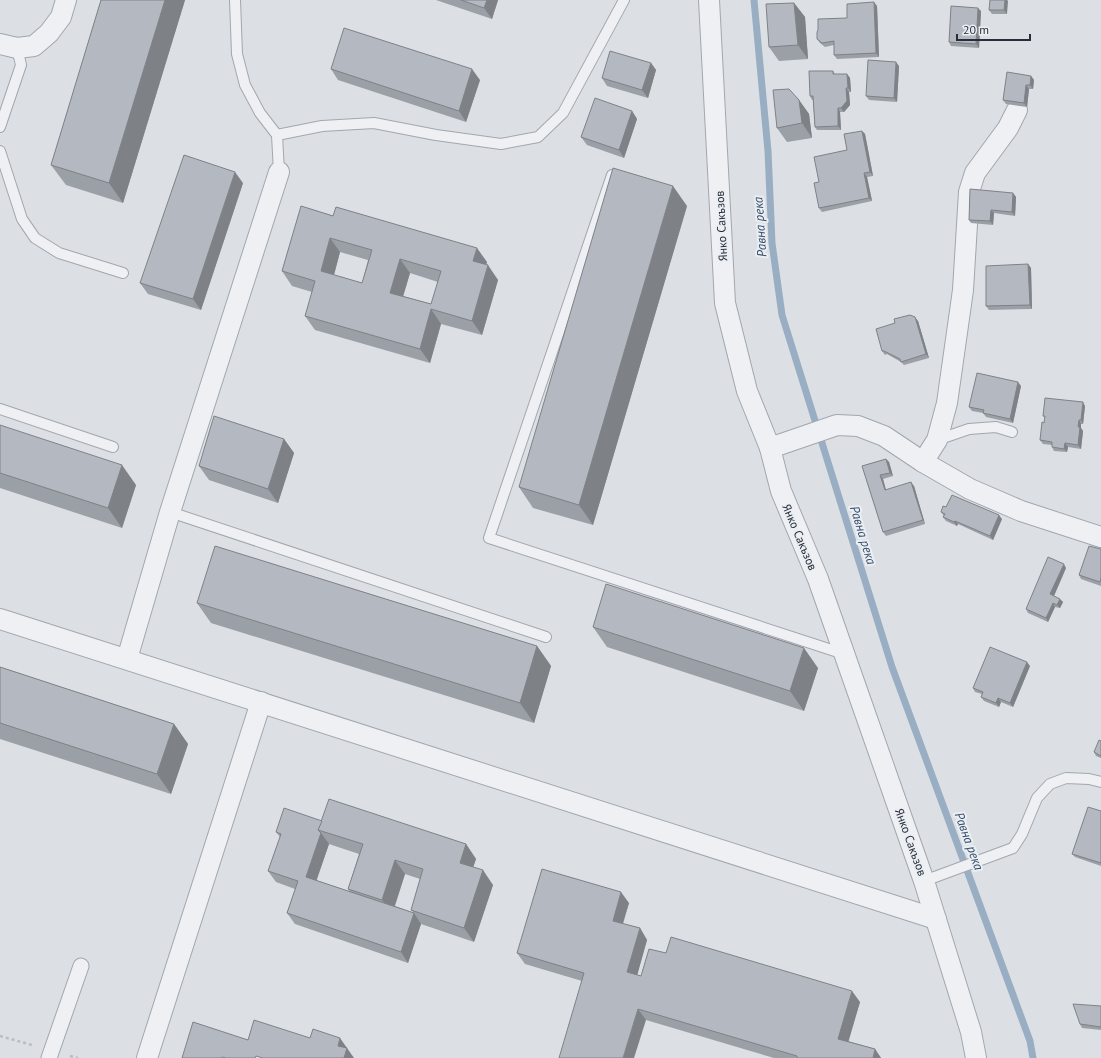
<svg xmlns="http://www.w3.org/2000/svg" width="1101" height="1058" font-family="'PT Sans',sans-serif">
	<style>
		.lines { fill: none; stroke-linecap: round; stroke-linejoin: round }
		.stream { stroke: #9aaec3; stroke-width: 7 }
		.service-casing { stroke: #a2a7ae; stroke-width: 12 }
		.pedestrian-casing { stroke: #a2a7ae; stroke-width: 17 }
		.minor-casing { stroke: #a2a7ae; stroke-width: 22 }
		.path { stroke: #babec4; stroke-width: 2.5; stroke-dasharray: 3 3; stroke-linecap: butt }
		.service { stroke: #eef0f4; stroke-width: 10 }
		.pedestrian { stroke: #eef0f4; stroke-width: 15 }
		.minor { stroke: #eef0f4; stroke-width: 20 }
		.wall { fill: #9b9fa6; fill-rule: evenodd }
		.shaded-wall { fill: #7e8287 }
		.building { fill: #b4b9c1; stroke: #7e8287; fill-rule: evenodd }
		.labels { text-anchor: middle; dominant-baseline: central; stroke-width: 4; stroke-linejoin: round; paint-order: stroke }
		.street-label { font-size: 12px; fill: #272e3a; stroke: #ebeff3 }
		.water-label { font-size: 13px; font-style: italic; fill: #354e6a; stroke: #ebeff3 }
	</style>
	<rect width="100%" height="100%" fill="#dce0e5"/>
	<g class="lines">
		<!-- stream -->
		<path class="stream" d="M754,0L768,151L772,243L782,315L892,667L1030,1041L1033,1058"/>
		<defs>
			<g id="service">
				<path d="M235,0L237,54L245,85L260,113L277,135L279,172"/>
				<path d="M0,127L21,65L17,48"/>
				<path d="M277,135L322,126L374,123L436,135L501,144L538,137L563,113L624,0"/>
				<path d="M0,151L22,219L35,238L59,253L123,273"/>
				<path d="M612,175L489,538L844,654"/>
				<path d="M0,409L113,447"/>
				<path d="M937,440L969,429L996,427L1012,432"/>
				<path d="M170,512L546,637"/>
				<path d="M924,881L1013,848L1022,834L1037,798L1050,784L1066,778L1089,779L1101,782"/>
			</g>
			<path id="pedestrian" d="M49,1058L81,966"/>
			<g id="minor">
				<path d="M709,0L725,303L747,391L770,448L781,491L818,579L924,881L971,1032L976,1058"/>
				<path d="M0,44L17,48L34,46L49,33L61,17L66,0"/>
				<path d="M770,448L837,425L858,426L884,436L923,462L970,489L1021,511L1101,537"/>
				<path d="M923,462L937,440L947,403L963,290L969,192L975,173L1008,128L1017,110"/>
				<path d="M0,619L936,919"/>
				<path d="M127,659L170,512L279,172"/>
				<path d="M147,1058L261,702"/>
			</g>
		</defs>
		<!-- service casing -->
		<use href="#service" class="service-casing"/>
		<!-- pedestrian casing -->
		<use href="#pedestrian" class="pedestrian-casing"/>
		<!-- minor casing -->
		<use href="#minor" class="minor-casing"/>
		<!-- path -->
		<g class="path">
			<path d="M0,1036L32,1045"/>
			<path d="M70,1056L78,1058"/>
		</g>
		<!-- service -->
		<use href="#service" class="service"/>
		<!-- pedestrian -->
		<use href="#pedestrian" class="pedestrian"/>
		<!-- minor -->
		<use href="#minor" class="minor"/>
	</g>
	<!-- wall -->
	<g class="wall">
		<path d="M101,0H185L123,203L66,185L51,165Z"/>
		<path d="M436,0H498L492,19Z"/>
		<path d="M990,0H1007V14H992L989,10Z"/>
		<path d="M794,3L805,17L808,59L779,61L769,47Z"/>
		<path d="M877,6L879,57L837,59L834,55V45L825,47L820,43L817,39L847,18Z"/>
		<path d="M981,11L979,48L951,46L949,42Z"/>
		<path d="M651,63L656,70L648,98L607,86L602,78Z"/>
		<path d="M899,66L897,102L869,100L866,96Z"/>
		<path d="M331,69L480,80L466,122L338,80Z"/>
		<path d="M833,71L835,74H847L850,78L851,92H849L850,105L844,112H840L841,130H817L815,127L813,100H812L810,96Z"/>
		<path d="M1031,76L1034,80L1033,89H1029L1027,107L1006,104L1003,100Z"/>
		<path d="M799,100L809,114L812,138L787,142L777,128Z"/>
		<path d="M632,111L637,119L624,158L587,145L581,137Z"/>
		<path d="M862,131L865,134L873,176L867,177L872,201L822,212L819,208V182L847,150Z"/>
		<path d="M243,183L201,310L148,294L140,283Z"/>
		<path d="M1013,193L1016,197L1015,216L994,213L993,225L971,223L969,220Z"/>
		<path d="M301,206L487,262L486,265L498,280L482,335L441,324L430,363L315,330L305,316L312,292L292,286L282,271ZM340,252L368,260L362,283L334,275ZM410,273L438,282L431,304L403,296Z"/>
		<path d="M687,206L593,525L533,508L519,487Z"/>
		<path d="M1028,264L1031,268L1032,309L989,310L986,306Z"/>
		<path d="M918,321L929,358L904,365L901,362L887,354L885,355L882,351Z"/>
		<path d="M1021,386L1013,423L986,417L983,413L972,411L969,407Z"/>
		<path d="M1085,406L1083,424H1081V428L1083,431L1081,449L1068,447L1067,452L1054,451L1052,447V445L1043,444L1040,440L1045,418L1043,416Z"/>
		<path d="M0,425L136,485L122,528L0,488Z"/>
		<path d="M284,439L294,453L278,503L209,480L199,466Z"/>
		<path d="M886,459L889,462L893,476L883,479L886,490L914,486L925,524L886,536L883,532L862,466Z"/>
		<path d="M941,512L1002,519L993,540L958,524L957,526L946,521L943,517L944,516Z"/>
		<path d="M1101,549V586L1081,579L1079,575Z"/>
		<path d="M1066,568L1054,596L1063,602L1060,608L1055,607L1048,622L1028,613L1026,609Z"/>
		<path d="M197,603L537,646L551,666L534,723L211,623Z"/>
		<path d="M593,627L818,668L804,711L607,647Z"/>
		<path d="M1030,666L1013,707L1001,702L999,707L984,701L981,697L982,694L975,692L973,688Z"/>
		<path d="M0,667L174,724L188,744L171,794L0,739Z"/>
		<path d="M1101,741V758L1096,756L1094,752Z"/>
		<path d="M1101,811V866L1075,857L1072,854Z"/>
		<path d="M322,821L466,844L476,859L473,867L493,885L474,942L421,924L408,963L295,924L287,913L295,889L276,882L268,871L280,837L276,832ZM329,844L359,854L348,889L350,892L316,880ZM405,874L420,879L411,910L414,913L395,906Z"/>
		<path d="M629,903L623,924L640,928L647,940L637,975L641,976L666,953L860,1002L848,1041L875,1049L881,1058H774L646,1020L582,981L525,964L517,953Z"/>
		<path d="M1101,1006V1030L1082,1028L1080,1024Z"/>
	</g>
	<!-- shaded-wall -->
	<g class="shaded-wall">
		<path d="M165,0H185L123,203L109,183Z"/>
		<path d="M487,0H498L492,19L484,8Z"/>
		<path d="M1005,0H1007L1008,1L1007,14L1004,10Z"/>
		<path d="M874,2L877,6L879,57L876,53Z"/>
		<path d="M794,3L805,17L808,59L798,45Z"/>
		<path d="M978,8L981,11L979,48L976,44Z"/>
		<path d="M896,62L899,66L897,102L894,98Z"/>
		<path d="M651,63L656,70L648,98L642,90Z"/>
		<path d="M472,69L480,80L466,122L459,111Z"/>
		<path d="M847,74L850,78L851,92L848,88Z"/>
		<path d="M1031,76L1034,80L1033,89L1030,85Z"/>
		<path d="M1026,85L1029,89L1027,107L1024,103Z"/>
		<path d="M846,88L849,92L850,105L844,112L841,108Z"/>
		<path d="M799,100L809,114L812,138L802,123Z"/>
		<path d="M838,108L840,112L841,130L838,126Z"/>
		<path d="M632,111L637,119L624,158L619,150Z"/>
		<path d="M862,131L865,134L873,176L870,172Z"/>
		<path d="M235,172L243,183L201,310L193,299Z"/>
		<path d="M864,173L867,177L872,201L869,198Z"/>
		<path d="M673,186L687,206L593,525L579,505Z"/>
		<path d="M1013,193L1016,197L1015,216L1012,212Z"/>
		<path d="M991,210L994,213L993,225L990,221Z"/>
		<path d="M330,238L340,252L331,286L321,271Z"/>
		<path d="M477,248L487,262L483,275L473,261Z"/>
		<path d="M400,259L410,273L400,307L390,293Z"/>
		<path d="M1028,264L1031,268L1032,309L1030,305Z"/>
		<path d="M488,265L498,280L482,335L472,321Z"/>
		<path d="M431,309L441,324L430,363L420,349Z"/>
		<path d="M915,317L918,321L929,358L926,354Z"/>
		<path d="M1018,382L1021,386L1013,423L1010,419Z"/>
		<path d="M1083,402L1085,406L1083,424L1081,420Z"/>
		<path d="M1079,420L1081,424V428L1083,431L1081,449L1078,445V427Z"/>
		<path d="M284,439L294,453L278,503L268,489Z"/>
		<path d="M1065,443L1068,447L1067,452L1064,449Z"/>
		<path d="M886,459L889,462L893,476L890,473Z"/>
		<path d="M122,465L136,485L122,528L108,508Z"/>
		<path d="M880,475L883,479L887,494L885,490Z"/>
		<path d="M911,482L914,486L925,524L923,520Z"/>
		<path d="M999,515L1002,519L993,540L990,536Z"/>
		<path d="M955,521L958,524L957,526L954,522Z"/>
		<path d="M1064,564L1066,568L1053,598L1050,594Z"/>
		<path d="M1060,599L1063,602L1060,608L1057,605Z"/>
		<path d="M1053,603L1055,607L1048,622L1046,618Z"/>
		<path d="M537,646L551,666L534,723L520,703Z"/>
		<path d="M804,648L818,668L804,711L790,691Z"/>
		<path d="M1027,662L1030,666L1013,707L1010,703Z"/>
		<path d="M998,698L1001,702L999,707L996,703Z"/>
		<path d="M174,724L188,744L171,794L157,774Z"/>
		<path d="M321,833L329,844L314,888L306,877Z"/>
		<path d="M466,844L476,859L470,877L460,863Z"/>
		<path d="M395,860L405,874L392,914L382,900Z"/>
		<path d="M483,870L493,885L474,942L464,928Z"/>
		<path d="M621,892L629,903L620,932L613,921Z"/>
		<path d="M414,913L421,924L408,963L401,952Z"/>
		<path d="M640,928L647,940L635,983L627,972Z"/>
		<path d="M852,991L860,1002L846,1050L838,1039Z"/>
		<path d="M638,1009L646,1020L634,1058H623Z"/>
		<path d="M340,1038L354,1058H344L338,1046Z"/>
		<path d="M875,1049L881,1058H873Z"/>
	</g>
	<!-- building -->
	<g class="building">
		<path d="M101,0H165L109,183L51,165Z"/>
		<path d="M461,0H487L484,8Z"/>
		<path d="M990,0H1005L1004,10H989Z"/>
		<path d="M874,2L876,53L834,55V41L822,43L817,39V32L818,30V19L847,18V4Z"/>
		<path d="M794,3L798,45L769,47L766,4Z"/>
		<path d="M951,6L978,8L976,44L949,42Z"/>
		<path d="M344,28L472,69L459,111L331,69Z"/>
		<path d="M610,51L651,63L642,90L602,78Z"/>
		<path d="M868,60L896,62L894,98L866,96Z"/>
		<path d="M809,71H833V74H847L848,88H846L847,101L841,108H838V126L815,127L813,96H810Z"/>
		<path d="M1007,72L1031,76L1030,85H1026L1024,103L1003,100Z"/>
		<path d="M789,89L799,100L802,123L777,128L773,90Z"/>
		<path d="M595,98L632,111L619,150L581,137Z"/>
		<path d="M862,131L870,172L864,173L869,198L819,208L814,183L819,182L814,157L847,150L844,134Z"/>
		<path d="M184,155L235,172L193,299L140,283Z"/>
		<path d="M613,168L673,186L579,505L519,487Z"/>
		<path d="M970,189L1013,193L1012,212L991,210L990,221L969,220Z"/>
		<path d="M301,206L333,216L336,207L477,248L473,261L488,265L472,321L431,309L420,349L305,316L315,281L282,271ZM330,238L372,250L362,283L321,271ZM400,259L441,271L431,304L390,293Z"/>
		<path d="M1028,264L1030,305L986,306V266Z"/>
		<path d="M910,315L915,317L926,354L901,362L900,359L884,351H882L876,329L895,323L894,319Z"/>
		<path d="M977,373L1018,382L1010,419L983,413L984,410L969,407Z"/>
		<path d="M1045,398L1083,402L1081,420H1079L1078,427H1080L1078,445L1065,443L1064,449L1052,447V442L1040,440L1042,422L1044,423L1045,416H1043Z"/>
		<path d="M214,416L284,439L268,489L199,466Z"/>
		<path d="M0,425L122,465L108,508L0,473Z"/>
		<path d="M886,459L890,473L880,475L885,490L911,482L923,520L883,532L862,466Z"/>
		<path d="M952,495L999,515L990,536L955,521L954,522L943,517L945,514L941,512L943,506L946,507Z"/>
		<path d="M215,546L537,646L520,703L197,603Z"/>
		<path d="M1089,546L1101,549V578L1100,582L1079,575Z"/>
		<path d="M1048,557L1064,564L1050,594L1060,599L1057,605L1053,603L1046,618L1026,609Z"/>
		<path d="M606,584L804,648L790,691L593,627Z"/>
		<path d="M990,647L1027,662L1010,703L998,698L996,703L981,697L983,692L973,688Z"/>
		<path d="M0,667L174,724L157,774L0,723Z"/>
		<path d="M1099,740L1101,741V756L1094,752Z"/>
		<path d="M329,799L466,844L460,863L483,870L464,928L411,910L423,869L395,860L382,900L348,889L363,844L318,830Z"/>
		<path d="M1088,807L1101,811V863L1072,854Z"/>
		<path d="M284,808L322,821L318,830L321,833L306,877L414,913L401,952L287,913L298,881L268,871L281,834L276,832Z"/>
		<path d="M542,869L621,892L613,921L640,928L627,972L641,976L649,949L666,953L671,937L852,991L838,1039L875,1049L873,1058H797V1056L638,1009L623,1058H559L584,973L517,953Z"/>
		<path d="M1073,1004L1101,1006V1027L1080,1024Z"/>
		<path d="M254,1020L310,1038L313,1029L340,1038L338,1046L347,1048L344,1058H263L256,1056L255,1058H226L222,1057L221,1058H182L193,1022L248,1040Z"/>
	</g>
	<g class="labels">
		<!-- street labels -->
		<g class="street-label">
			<text transform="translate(721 226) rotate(-93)">Янко Сакъзов</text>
			<text transform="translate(800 537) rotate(67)">Янко Сакъзов</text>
			<text transform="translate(911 842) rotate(70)">Янко Сакъзов</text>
		</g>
		<!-- water labels -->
		<g class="water-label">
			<text transform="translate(760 227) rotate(-94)">Равна река</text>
			<text transform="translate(863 535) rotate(73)">Равна река</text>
			<text transform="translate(969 841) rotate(70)">Равна река</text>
		</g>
	</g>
	<!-- scale -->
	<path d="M957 34v6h73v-6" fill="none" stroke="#272e3a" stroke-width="2"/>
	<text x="963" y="34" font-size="12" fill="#272e3a" stroke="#ebeff3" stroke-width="3" paint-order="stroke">20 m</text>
</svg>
